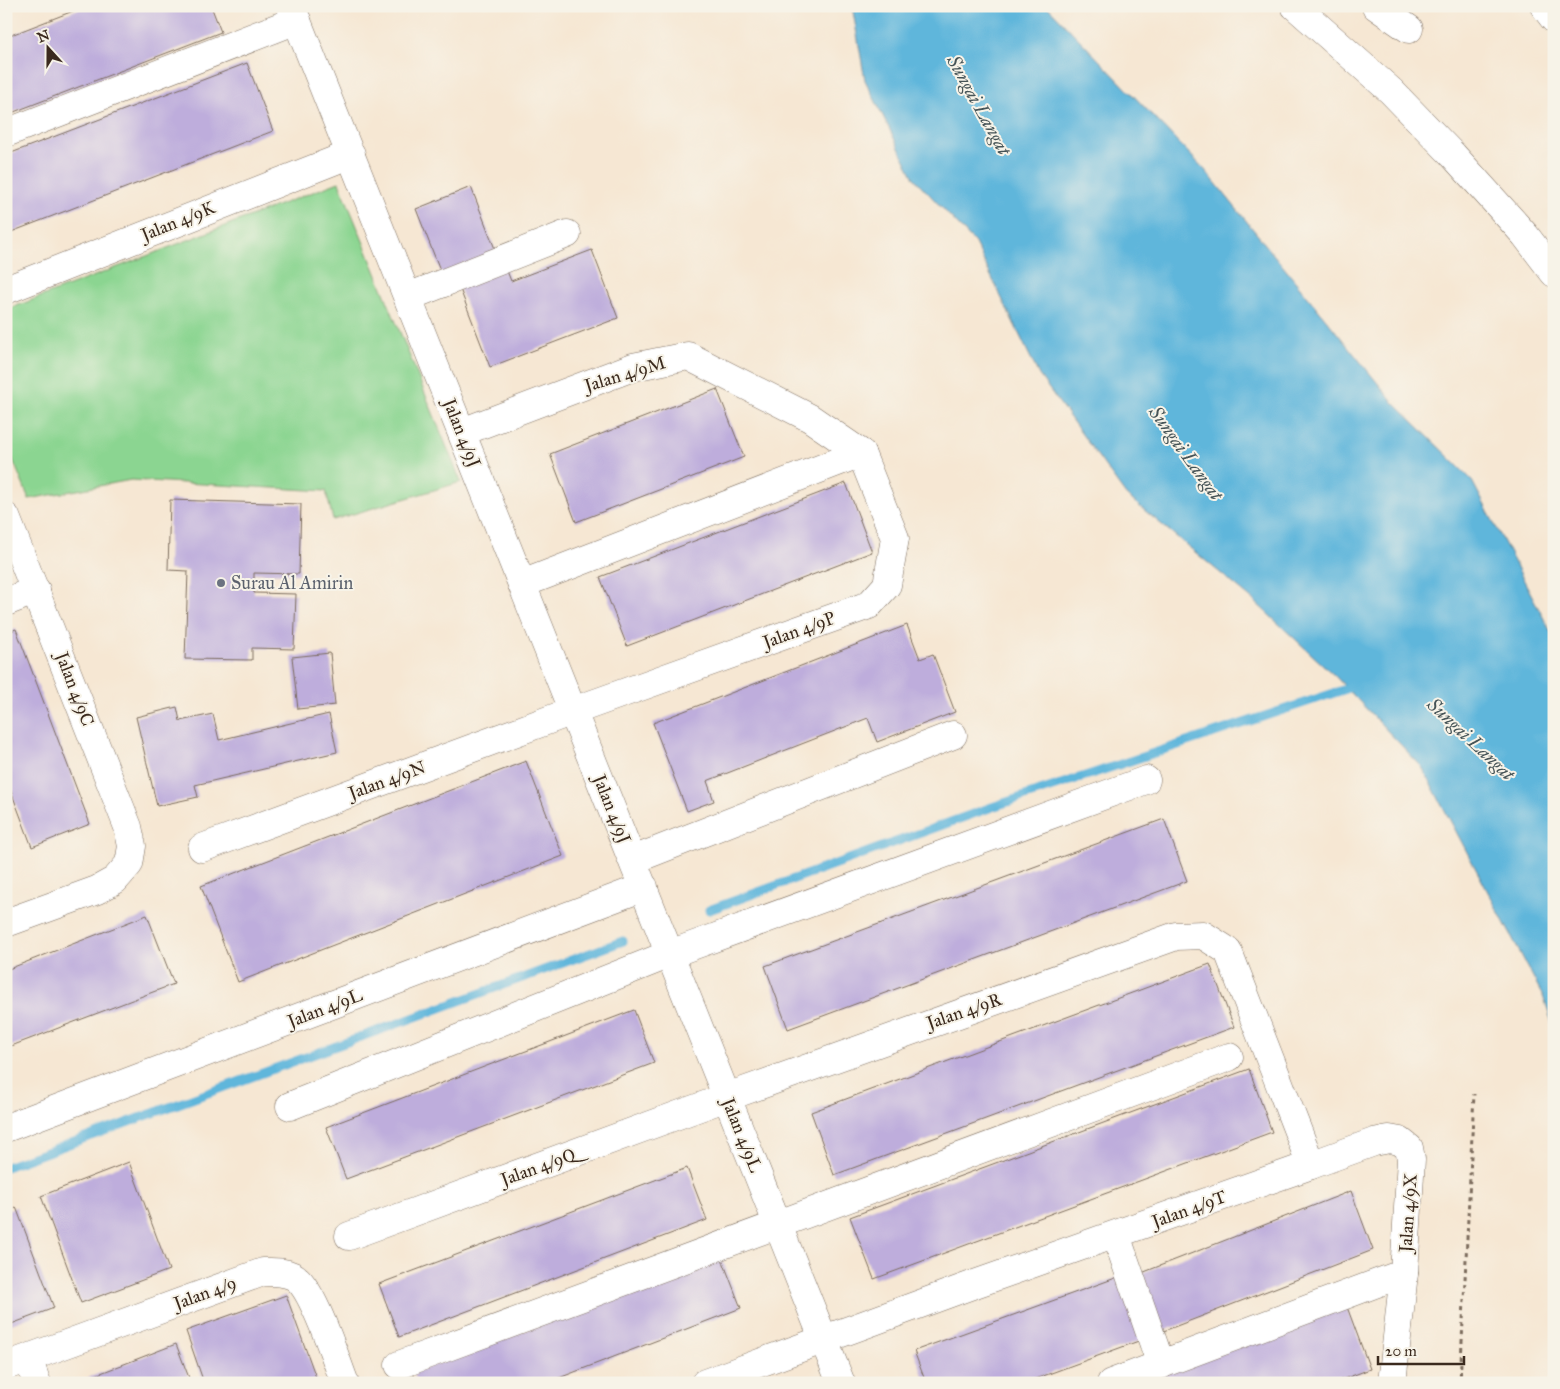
<svg xmlns="http://www.w3.org/2000/svg" width="1560" height="1389" font-family="'IM FELL Great Primer',serif">
	<style>
		.green { fill: #8bd591; stroke: #638058 }
		.water { fill: #5eb6db; stroke: #4c707c }
		.lines { fill: none; stroke-linecap: round; stroke-linejoin: round }
		.stream { stroke: #5eb6db; stroke-width: 9 }
		.building { fill: #beaddc }
		.minor-casing { stroke: #7c6c5d; stroke-width: 29 }
		.path { stroke: #7c6c5d; stroke-width: 3; stroke-dasharray: 4 4; stroke-linecap: butt }
		.minor { stroke: #fff; stroke-width: 28 }
		.worship-dot { fill: #6b7280; stroke: #f7f3e8; stroke-width: 2 }
		.labels { text-anchor: middle; dominant-baseline: central; stroke-width: 4; stroke-linejoin: round; paint-order: stroke }
		.street-label { font-size: 18px; fill: #3b2a1e; stroke: #f7f3e8 }
		.worship-label { font-size: 18px; fill: #5b616d; stroke: #f7f3e8; text-anchor: start }
		.water-label { font-size: 19px; font-style: italic; fill: #465457; stroke: #f7f3e8 }
	</style>
	<rect width="100%" height="100%" fill="#f7f3e8"/>
	<filter id="ink" filterUnits="userSpaceOnUse"><feTurbulence type="fractalNoise" baseFrequency=".02" numOctaves="2"/><feDisplacementMap in="SourceGraphic" scale="10" xChannelSelector="R" yChannelSelector="G"/><feConvolveMatrix kernelMatrix="1 2 1 2 8 2 1 2 1" color-interpolation-filters="sRGB"/></filter>
	<filter id="wash" filterUnits="userSpaceOnUse"><feTurbulence type="fractalNoise" baseFrequency=".0096" numOctaves="4" result="noise"/><feDisplacementMap in="SourceGraphic" scale="20" xChannelSelector="R" yChannelSelector="G"/><feGaussianBlur stdDeviation="1.12" result="paint"/><feColorMatrix in="noise" values="0 0 0 0 0 0 0 0 0 0 0 0 0 0 0 0 0 1.4 0 .05"/><feComposite in="paint" operator="in"/></filter>
	<g filter="url(#wash)">
		<rect width="100%" height="100%" fill="#f6e7d3"/>
		<!-- green -->
		<path class="green" d="M339,182L461,482L333,520L326,491L131,480L29,499L6,443V310Z"/>
		<!-- water -->
		<path class="water" d="M852,6H1047L1205,170L1393,402L1471,479L1554,638V1028L1543,996L1422,767L1335,676L1253,600L1126,495L1039,375L975,243L914,178L865,80Z"/>
		<g class="lines">
			<!-- stream -->
			<g class="stream">
				<path d="M709,910L992,807L1358,685"/>
				<path d="M6,1167L623,941"/>
			</g>
		</g>
		<g id="blocks">
			<!-- building -->
			<g class="building">
				<path d="M86,6H211L221,32L6,115V37Z"/>
				<path d="M247,63L273,131L6,234V155Z"/>
				<path d="M471,187L497,254L442,275L416,209Z"/>
				<path d="M592,250L618,318L490,367L458,284L505,266L511,281Z"/>
				<path d="M717,389L744,457L576,522L550,454Z"/>
				<path d="M846,483L872,552L627,646L600,577Z"/>
				<path d="M170,500L301,504L299,574L254,573V593L296,594L294,649L252,648V660L185,659L188,571L168,570Z"/>
				<path d="M907,625L920,659L933,654L955,712L877,742L868,718L707,781L714,801L687,811L653,723Z"/>
				<path d="M16,629L90,824L32,847L6,778V633Z"/>
				<path d="M330,653L335,705L298,709L292,657Z"/>
				<path d="M177,707L180,721L213,714L219,740L329,714L337,752L195,785L198,797L157,806L136,717Z"/>
				<path d="M526,761L563,856L238,982L201,886Z"/>
				<path d="M1164,819L1187,881L788,1029L765,966Z"/>
				<path d="M147,915L174,984L6,1048V970Z"/>
				<path d="M1210,964L1234,1027L834,1175L811,1112Z"/>
				<path d="M634,1010L654,1063L346,1179L326,1127Z"/>
				<path d="M1249,1069L1272,1132L874,1279L850,1217Z"/>
				<path d="M129,1162L169,1270L81,1303L41,1196Z"/>
				<path d="M687,1168L707,1220L399,1337L379,1284Z"/>
				<path d="M1351,1191L1373,1250L1161,1332L1139,1274Z"/>
				<path d="M16,1207L54,1308L6,1326V1211Z"/>
				<path d="M721,1256L741,1308L546,1383H417L413,1373Z"/>
				<path d="M1121,1276L1144,1339L1024,1383H926L914,1351Z"/>
				<path d="M286,1295L318,1383H204L186,1331Z"/>
				<path d="M1347,1307L1370,1369L1333,1383H1141Z"/>
				<path d="M176,1344L191,1383H75Z"/>
			</g>
		</g>
	</g>
	<g filter="url(#ink)">
		<use href="#blocks" fill-opacity="0" stroke="#7c6c5d" stroke-width="1"/>
		<g class="lines">
			<defs>
				<g id="minor">
					<path d="M291,6L841,1383"/>
					<path d="M1295,6L1391,91L1453,155L1525,235L1554,273"/>
					<path d="M1376,6L1409,29"/>
					<path d="M1544,6L1554,19"/>
					<path d="M6,133L297,20"/>
					<path d="M6,290L351,154"/>
					<path d="M408,297L567,234"/>
					<path d="M462,432L633,367L688,356L810,418L861,453"/>
					<path d="M6,517L128,827L132,846L129,864L115,880L97,890L6,923"/>
					<path d="M522,584L861,453"/>
					<path d="M6,602L36,590"/>
					<path d="M202,848L573,711L869,605L887,585L895,538L861,453"/>
					<path d="M633,860L953,735"/>
					<path d="M290,1106L670,954L1146,780"/>
					<path d="M6,1128L644,887"/>
					<path d="M1311,1165L1374,1142L1389,1139L1400,1141L1409,1148L1411,1159L1404,1273L1392,1383"/>
					<path d="M1116,1235L1161,1365"/>
					<path d="M349,1236L727,1097L1176,936L1203,935L1228,951L1311,1165L972,1285L705,1383"/>
					<path d="M28,1359L37,1383"/>
					<path d="M399,1365L1229,1057"/>
					<path d="M6,1366L263,1272C273,1272 283,1271 293,1276C313,1286 336,1361 345,1383"/>
					<path d="M1111,1383L1404,1273"/>
				</g>
			</defs>
			<!-- minor casing -->
			<use href="#minor" class="minor-casing"/>
			<!-- path -->
			<path class="path" d="M1460,1383L1474,1094"/>
			<!-- minor -->
			<use href="#minor" class="minor"/>
		</g>
	</g>
	<!-- markers -->
	<circle class="worship-dot" cx="221" cy="583" r="5"/>
	<g class="labels">
		<!-- street labels -->
		<g class="street-label">
			<text transform="translate(178 221) rotate(-22)">Jalan 4/9K</text>
			<text transform="translate(625 374) rotate(-17)">Jalan 4/9M</text>
			<text transform="translate(462 433) rotate(68)">Jalan 4/9J</text>
			<text transform="translate(799 630) rotate(-20)">Jalan 4/9P</text>
			<text transform="translate(75 689) rotate(69)">Jalan 4/9C</text>
			<text transform="translate(387 780) rotate(-20)">Jalan 4/9N</text>
			<text transform="translate(612 809) rotate(68)">Jalan 4/9J</text>
			<text transform="translate(325 1008) rotate(-21)">Jalan 4/9L</text>
			<text transform="translate(964 1011) rotate(-19)">Jalan 4/9R</text>
			<text transform="translate(742 1135) rotate(68)">Jalan 4/9L</text>
			<text transform="translate(538 1167) rotate(-20)">Jalan 4/9Q</text>
			<text transform="translate(1189 1209) rotate(-20)">Jalan 4/9T</text>
			<text transform="translate(1408 1213) rotate(-86)">Jalan 4/9X</text>
			<text transform="translate(205 1293) rotate(-20)">Jalan 4/9</text>
		</g>
		<!-- worship labels -->
		<g class="worship-label">
			<text x="231" y="583">Surau Al Amirin</text>
		</g>
		<!-- water labels -->
		<g class="water-label">
			<text transform="translate(979 105) rotate(61)">Sungai Langat</text>
			<text transform="translate(1186 453) rotate(54)">Sungai Langat</text>
			<text transform="translate(1471 739) rotate(43)">Sungai Langat</text>
		</g>
	</g>
	<!-- margin -->
	<rect width="1560" height="1389" fill="none" stroke="#f7f3e8" stroke-width="25"/>
	<!-- north arrow -->
	<g transform="translate(48 48) rotate(339)" stroke="#f7f3e8" stroke-width="4" paint-order="stroke">
	<path d="M0-4L9 19L0 12L-9 19Z" fill="#3b2a1e"/>
	<text y="-8" font-size="14" font-weight="bold" text-anchor="middle" fill="#3b2a1e">N</text>
	</g>
	<!-- scale -->
	<path d="M1378 1356v8h86v-8" fill="none" stroke="#3b2a1e" stroke-width="2.5"/>
	<text x="1385" y="1356" font-size="15" fill="#3b2a1e" stroke="#f7f3e8" stroke-width="4" paint-order="stroke">20 m</text>
</svg>
